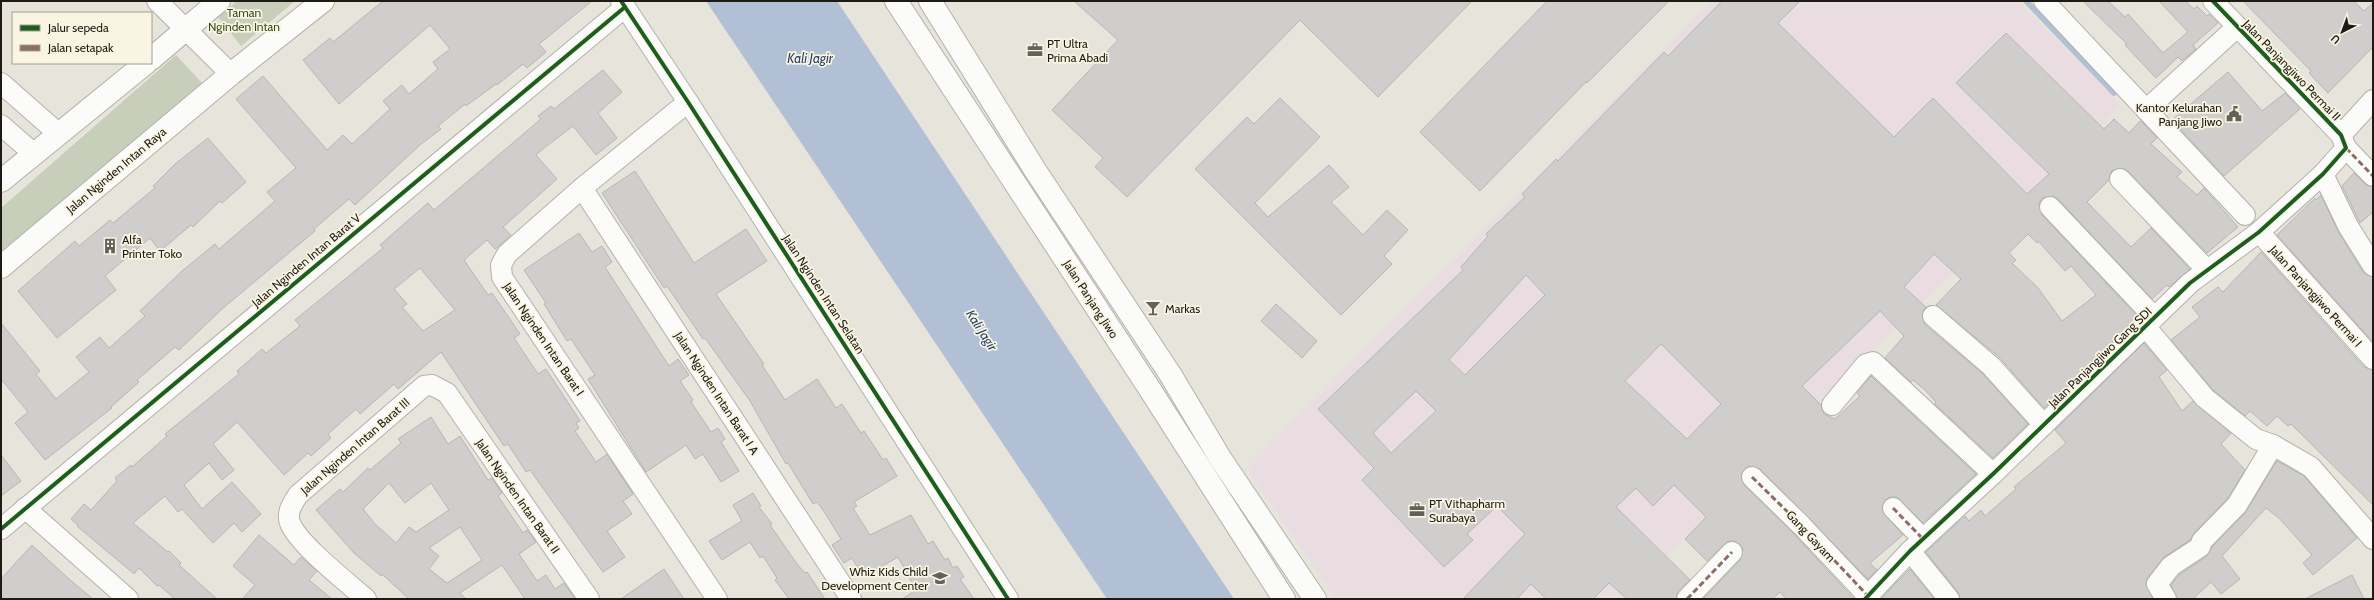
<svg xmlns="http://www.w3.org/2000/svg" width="2374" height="600" font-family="Cabin,sans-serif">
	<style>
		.industrial { fill: #e9dde2 }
		.green { fill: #c7cfba }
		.water { fill: #b1c0d5 }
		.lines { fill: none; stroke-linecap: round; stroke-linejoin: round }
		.stream { stroke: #b1c0d5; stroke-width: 5.5 }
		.building { fill: #d0cecd; stroke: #b8b6b4; fill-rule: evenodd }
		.minor-casing { stroke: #b4b1aa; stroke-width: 22 }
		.tertiary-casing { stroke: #b4b1aa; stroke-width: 24 }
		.primary-casing { stroke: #b4b1aa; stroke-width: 24 }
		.minor { stroke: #fbfbfa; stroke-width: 20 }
		.tertiary { stroke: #fbfbfa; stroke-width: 22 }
		.primary { stroke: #fbfbfa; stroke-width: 22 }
		.quiet { stroke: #8d6e63; stroke-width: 3; stroke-dasharray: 6 3; stroke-linecap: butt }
		.cycleway-casing { stroke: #faf5e2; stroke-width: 6 }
		.cycleway { stroke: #1b5e20; stroke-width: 4 }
		.labels { text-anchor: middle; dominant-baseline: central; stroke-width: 3.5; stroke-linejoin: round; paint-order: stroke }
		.park-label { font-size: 12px; fill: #35501c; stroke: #faf5e2 }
		.poi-label { font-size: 12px; fill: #1d1b14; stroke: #faf5e2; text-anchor: start }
		.street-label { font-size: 12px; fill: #1d1b14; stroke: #faf5e2 }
		.water-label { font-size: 13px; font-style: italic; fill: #223f6c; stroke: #faf5e2 }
	</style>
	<rect width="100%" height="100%" fill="#e7e4db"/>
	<!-- industrial -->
	<path class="industrial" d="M1711,1H2017L2122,105L1622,599H1336L1247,469Z"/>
	<!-- green -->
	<g class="green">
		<path d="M237,1H295L241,46L218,17Z"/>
		<path d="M176,55L204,85L1,253V208Z"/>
	</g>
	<!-- water -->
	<path class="water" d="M706,1H837L1234,599H1107Z"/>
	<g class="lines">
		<!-- stream -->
		<path class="stream" d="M2026,1L2114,93"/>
	</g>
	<!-- building -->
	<g class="building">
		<path d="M383,1H592L539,44L546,52L527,68L523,64L497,85L496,84L466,106L465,104L438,126L441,129L421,144L355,205L349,199L314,229L315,231L222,309L179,350L175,347L137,380L139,382L111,407L112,408L45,460L15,423L28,412L1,379V323L40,371L36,374L56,399L89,372L76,357L100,337L109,348L145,316L140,311L182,271L215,244L219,249L275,201L267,192L296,168L236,99L263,76L327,150L343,135L352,144L390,109L383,101L402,85L409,94L438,69L433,62L450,49L430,25L339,104L303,60L330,38L333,42Z"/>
		<path d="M1074,1H1472L1378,97L1300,20L1127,197L1095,167L1103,158L1052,110L1118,40Z"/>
		<path d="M1547,1H1669L1587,83L1586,82L1480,191L1420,132Z"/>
		<path d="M1722,1H1800L1778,23L1894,137L1933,98L2027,194L2049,174L1956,83L2006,33L2104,129L2114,119L2129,133L2140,121L2144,124L2157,138L2151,144L2182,172L2177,177L2197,195L2204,188L2238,227L2207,253L2128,171L2123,168L2112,170L2109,180L2087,202L2131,247L2151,228L2190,269L2169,287L2167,285L2152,299L2058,199L2053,196L2042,198L2039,204L2042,215L2138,317L2044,408L1999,357L1936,305L1961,279L1934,254L1904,287L1926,307L1922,314L1925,325L1983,374L2028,424L1993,458L1935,404L1936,402L1925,390L1913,380L1911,382L1885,358L1904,336L1880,311L1802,386L1821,405L1824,414L1835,419L1860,396L1857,393L1871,376L1976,474L1923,523L1897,497H1890L1885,500L1882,511L1903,535L1870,563L1877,570L1868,579L1760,469L1749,466L1741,475L1744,485L1793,533L1854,599H1786L1780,592L1772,599H1703L1740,560L1743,549L1735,541H1728L1707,561L1685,539L1706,517L1674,485L1653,506L1636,488L1616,507L1690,580L1678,591L1676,599H1627L1609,583L1593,599H1546L1531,584L1517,599H1463L1525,534L1497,506L1467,534L1473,540L1444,567L1362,480L1374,468L1318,409L1463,270L1461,267L1488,236L1486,234L1525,197L1522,194L1556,159L1558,161L1664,52L1668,56ZM2028,234L2037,243L2038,241L2065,271L2071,266L2096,295L2062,321L2038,288L2012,263L2016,260L2009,253ZM1526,275L1545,295L1465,375L1449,360ZM1661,344L1721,404L1687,439L1625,381ZM1416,391L1436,411L1391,453L1373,433Z"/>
		<path d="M2083,1H2108L2125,17L2128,14L2163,53L2188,32L2159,1H2185L2194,9L2197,6L2207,16L2209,14L2218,23L2193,45L2196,49L2182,61L2178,57L2156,78L2125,45L2127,44Z"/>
		<path d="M2243,1H2354L2364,11L2373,3V47L2328,93L2309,73L2311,71Z"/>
		<path d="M603,70L622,92L598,113L617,138L596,155L573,126L544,148L536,155L557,179L503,227L511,235L499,246L495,249L487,240L464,260L488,295L492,293L520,334L514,338L538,374L546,369L580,421L576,423L579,428L575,431L596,462L607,454L633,494L623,501L632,514L607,531L625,557L603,572L530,470L526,472L508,444L504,446L441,352L398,389L394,384L360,414L356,409L328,434L331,438L311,456L308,453L284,475L237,422L213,444L234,470L222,480L209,463L184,485L202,509L232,482L261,514L242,532L234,523L213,543L182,509L178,512L165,496L133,523L168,552L169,551L181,563L179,565L217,599H175L159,585L157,586L139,568L134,574L77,526L78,525L71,519L84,504L91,510L117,481L115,478L131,465L132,467L167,436L165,434L239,374L237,371L262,349L266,353L300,326L295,320L383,248L380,245L428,203L434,210L541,119L538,116L551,106L554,109ZM420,268L455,310L423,331L402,307L407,304L394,289Z"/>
		<path d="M2228,72L2262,111L2285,93L2300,109L2224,176L2172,120Z"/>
		<path d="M1280,98L1320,137L1255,203L1268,217L1329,165L1349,187L1331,202L1363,235L1387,210L1408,230L1384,256L1392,264L1341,315L1195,169L1247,117L1254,124Z"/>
		<path d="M208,138L246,182L222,203L220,201L193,227L191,225L160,251L150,238L105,276L116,290L57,338L18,291L75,241L79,246L110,220L113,223L155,188L153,186L175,164Z"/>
		<path d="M635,171L694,263L746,229L767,261L716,294L764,364L762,365L785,400L817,379L836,408L842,404L861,433L864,431L883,460L886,458L897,476L854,502L857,506L853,508L870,535L911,515L928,544L933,541L945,560L948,558L953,568L957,566L964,577L960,579L974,599H902L916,590L898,557L863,577L852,558L844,563L832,545L841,539L825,513L817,502L813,504L788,463L786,464L750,401L705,338L703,339L667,286L664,288L602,193Z"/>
		<path d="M2354,173L2365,184L2373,187V212L2360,223L2342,186Z"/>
		<path d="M2321,195L2338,231L2363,272L2373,277V342L2277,235L2315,198L2316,200Z"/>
		<path d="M579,233L592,252L602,246L612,262L605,267L669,366L678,359L689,375L680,381L693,400L691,402L711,432L718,428L725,439L721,442L739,471L721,482L703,454L695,459L686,445L646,472L588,379L595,375L571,339L567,341L544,304L546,303L524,270Z"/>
		<path d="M2261,252L2364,367L2373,370V505L2291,424L2288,426L2277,416L2267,426L2250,411L2245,416L2213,390L2171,340L2200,317L2192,307L2218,287L2223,292Z"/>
		<path d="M1276,304L1317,341L1302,358L1261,321Z"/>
		<path d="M2144,343L2167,370L2159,377L2182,411L2193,401L2231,433L2221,444L2245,470L2228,498L2194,533L2190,540L2164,557L2148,577L2146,584L2153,599H1960L1958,592L1926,552L1965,516L1969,521L1981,510L1985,516L2016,489L2014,487L2066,443L2055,430Z"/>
		<path d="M431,417L448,444L460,436L488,480L492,478L502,493L498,496L523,533L527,530L536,542L519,554L537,581L546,575L555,589L564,583L575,599H525L502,565L460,593L466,599H409L382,574L381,576L354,553L316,510L340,489L343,492L368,468L370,470L401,443L398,439ZM389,483L405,503L431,483L449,510L416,532L409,527L396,543L375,524L363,509ZM460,527L482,560L447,583L429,569L439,556L429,548Z"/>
		<path d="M1,455L21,481L1,496Z"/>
		<path d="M2277,461L2304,476L2357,538L2313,575L2303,563L2312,555L2279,518L2266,508L2222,556L2240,579L2221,594L2211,582L2193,599H2177L2171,585L2179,575L2207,556L2212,547L2245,513Z"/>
		<path d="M753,493L761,506L759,507L772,524L770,525L797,564L805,573L807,572L825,599H789L775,580L777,578L763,556L760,558L750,542L722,560L709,541L742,521L733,505Z"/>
		<path d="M259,535L294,565L301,557L317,571L309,580L332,599H242L255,585L233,566Z"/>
		<path d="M32,545L69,579L93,599H1V579Z"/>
		<path d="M664,569L684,599H621Z"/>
		<path d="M1910,569L1934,599H1881L1893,586Z"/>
		<path d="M2352,575L2364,599H2305Z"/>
	</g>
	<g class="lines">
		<defs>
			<g id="minor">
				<path d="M157,1L231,74"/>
				<path d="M621,1L688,102L1008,599"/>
				<path d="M2044,1L2245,215"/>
				<path d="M1,83L59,134"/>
				<path d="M688,102L582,188L507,254L501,265L502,277L717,599"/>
				<path d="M2146,110L2237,27"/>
				<path d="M1,125L33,153"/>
				<path d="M2341,135L2373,100"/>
				<path d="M2346,148L2373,176"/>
				<path d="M2323,174L2348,226L2373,266"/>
				<path d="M2120,179L2207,270"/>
				<path d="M582,188L851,599"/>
				<path d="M2050,207L2154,317"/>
				<path d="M2259,232L2373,359"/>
				<path d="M1933,316L1991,366L2044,425"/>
				<path d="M2145,326L2205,398L2256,439L2273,445L2311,467L2373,539"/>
				<path d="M1832,405L1866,364L1873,362L1993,474"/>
				<path d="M1752,477L1801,525L1868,596"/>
				<path d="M25,508L128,599"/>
				<path d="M1893,508L1923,539"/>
				<path d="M1,529L625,7"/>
				<path d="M1910,551L1949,599"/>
				<path d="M366,599C347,582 299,545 290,523C286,512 293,503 298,495L424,386L432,385L447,393L589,599"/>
				<path d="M1687,599L1732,552"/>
				<path d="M1865,599L1910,551L1993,474L2190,283L2259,232L2323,174L2346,148L2341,135L2213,1"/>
				<path d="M2166,599L2157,584L2171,566L2200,547L2202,541L2237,505L2273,445"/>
			</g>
			<g id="tertiary">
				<path d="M151,59L219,1"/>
				<path d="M1,181L146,63"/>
				<path d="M1,267L231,74L323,1"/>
			</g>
			<g id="primary">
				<path d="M896,1L1149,388L1284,599"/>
				<path d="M930,1L1035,170L1170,374L1220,458L1315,599"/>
			</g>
		</defs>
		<!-- minor casing -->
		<use href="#minor" class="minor-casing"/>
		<!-- tertiary casing -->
		<use href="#tertiary" class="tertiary-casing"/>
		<!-- primary casing -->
		<use href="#primary" class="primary-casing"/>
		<!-- minor -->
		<use href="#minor" class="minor"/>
		<!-- tertiary -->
		<use href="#tertiary" class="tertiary"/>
		<!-- primary -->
		<use href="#primary" class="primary"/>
		<!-- quiet -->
		<g class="quiet">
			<path d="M2346,148L2373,176"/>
			<path d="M1752,477L1801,525L1868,596"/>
			<path d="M1893,508L1923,539"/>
			<path d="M1687,599L1732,552"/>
		</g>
		<defs>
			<g id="cycleway">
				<path d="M621,1L688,102L1008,599"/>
				<path d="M1,529L625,7"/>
				<path d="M1865,599L1910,551L1993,474L2190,283L2259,232L2323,174L2346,148L2341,135L2213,1"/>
			</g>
		</defs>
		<!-- cycleway casing -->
		<use href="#cycleway" class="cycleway-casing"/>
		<!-- cycleway -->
		<use href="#cycleway" class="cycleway"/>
	</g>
	<!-- icons -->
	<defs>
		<symbol id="office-bare" viewBox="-9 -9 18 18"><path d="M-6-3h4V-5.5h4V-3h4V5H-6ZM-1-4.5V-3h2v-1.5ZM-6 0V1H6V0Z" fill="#64615a" stroke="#faf5e2" stroke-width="2.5" paint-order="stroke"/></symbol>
		<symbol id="civic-bare" viewBox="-9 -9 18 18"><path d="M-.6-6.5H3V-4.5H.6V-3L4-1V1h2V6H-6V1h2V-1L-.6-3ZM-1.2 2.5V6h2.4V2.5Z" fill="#64615a" stroke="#faf5e2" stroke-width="2.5" paint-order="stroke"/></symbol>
		<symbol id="building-bare" viewBox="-9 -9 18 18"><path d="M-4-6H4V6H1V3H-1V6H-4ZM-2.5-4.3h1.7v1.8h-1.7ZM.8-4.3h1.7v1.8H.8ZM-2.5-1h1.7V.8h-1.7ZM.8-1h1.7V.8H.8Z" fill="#64615a" stroke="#faf5e2" stroke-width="2.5" paint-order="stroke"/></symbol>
		<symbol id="bar-bare" viewBox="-9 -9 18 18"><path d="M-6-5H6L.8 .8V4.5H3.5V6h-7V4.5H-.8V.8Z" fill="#64615a" stroke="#faf5e2" stroke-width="2.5" paint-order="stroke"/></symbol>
		<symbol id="school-bare" viewBox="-9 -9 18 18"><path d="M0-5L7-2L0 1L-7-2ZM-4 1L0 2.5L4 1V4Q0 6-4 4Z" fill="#64615a" stroke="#faf5e2" stroke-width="2.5" paint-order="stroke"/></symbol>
	</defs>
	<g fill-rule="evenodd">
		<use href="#office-bare" x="1024" y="39" width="22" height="22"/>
		<use href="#civic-bare" x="2223" y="103" width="22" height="22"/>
		<use href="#building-bare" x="99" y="235" width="22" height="22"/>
		<use href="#bar-bare" x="1142" y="297" width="22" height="22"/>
		<use href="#office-bare" x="1406" y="499" width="22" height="22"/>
		<use href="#school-bare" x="929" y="567" width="22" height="22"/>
	</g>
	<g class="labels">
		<!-- park labels -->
		<g class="park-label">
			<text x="244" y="12">Taman<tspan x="244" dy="14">Nginden Intan</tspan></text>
		</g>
		<!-- poi labels -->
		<g class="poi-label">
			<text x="1047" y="43">PT Ultra<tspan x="1047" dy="14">Prima Abadi</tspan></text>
			<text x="2222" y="107" text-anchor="end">Kantor Kelurahan<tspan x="2222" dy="14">Panjang Jiwo</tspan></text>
			<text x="122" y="239">Alfa<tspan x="122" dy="14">Printer Toko</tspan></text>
			<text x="1165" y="308">Markas</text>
			<text x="1429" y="503">PT Vithapharm<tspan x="1429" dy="14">Surabaya</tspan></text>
			<text x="928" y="571" text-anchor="end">Whiz Kids Child<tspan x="928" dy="14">Development Center</tspan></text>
		</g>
		<!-- street labels -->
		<g class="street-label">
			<text transform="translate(2292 70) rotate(46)">Jalan Panjangjiwo Permai II</text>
			<text transform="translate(116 170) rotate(-40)">Jalan Nginden Intan Raya</text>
			<text transform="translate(306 260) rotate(-40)">Jalan Nginden Intan Barat V</text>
			<text transform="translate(824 294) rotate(57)">Jalan Nginden Intan Selatan</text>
			<text transform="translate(2316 296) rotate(48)">Jalan Panjangjiwo Permai I</text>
			<text transform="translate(1091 299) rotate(57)">Jalan Panjang Jiwo</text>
			<text transform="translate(544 339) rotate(56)">Jalan Nginden Intan Barat I</text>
			<text transform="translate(2100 357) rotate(-44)">Jalan Panjangjiwo Gang SDI</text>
			<text transform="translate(717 393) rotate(57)">Jalan Nginden Intan Barat I A</text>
			<text transform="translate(355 446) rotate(-41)">Jalan Nginden Intan Barat III</text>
			<text transform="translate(518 496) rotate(55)">Jalan Nginden Intan Barat II</text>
			<text transform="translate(1811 536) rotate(47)">Gang Gayam</text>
		</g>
		<!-- water labels -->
		<g class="water-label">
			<text x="810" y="58">Kali Jagir</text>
			<text transform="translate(982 330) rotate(57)">Kali Jagir</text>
		</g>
	</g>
	<!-- border -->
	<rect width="2374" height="600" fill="none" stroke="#1d1b14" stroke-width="4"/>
	<!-- legend -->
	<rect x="12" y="12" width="140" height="52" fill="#faf5e2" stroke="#a29e90"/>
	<rect x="20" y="25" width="20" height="6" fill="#1b5e20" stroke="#a29e90"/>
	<text x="48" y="32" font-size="12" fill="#1d1b14">Jalur sepeda</text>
	<rect x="20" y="45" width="20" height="6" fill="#8d6e63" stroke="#a29e90"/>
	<text x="48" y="52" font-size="12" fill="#1d1b14">Jalan setapak</text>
	<!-- north arrow -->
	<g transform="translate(2342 32) rotate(222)" stroke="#faf5e2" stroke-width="3" paint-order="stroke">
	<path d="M0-3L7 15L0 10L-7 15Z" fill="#1d1b14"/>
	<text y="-6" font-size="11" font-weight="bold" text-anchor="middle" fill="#1d1b14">U</text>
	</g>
</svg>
